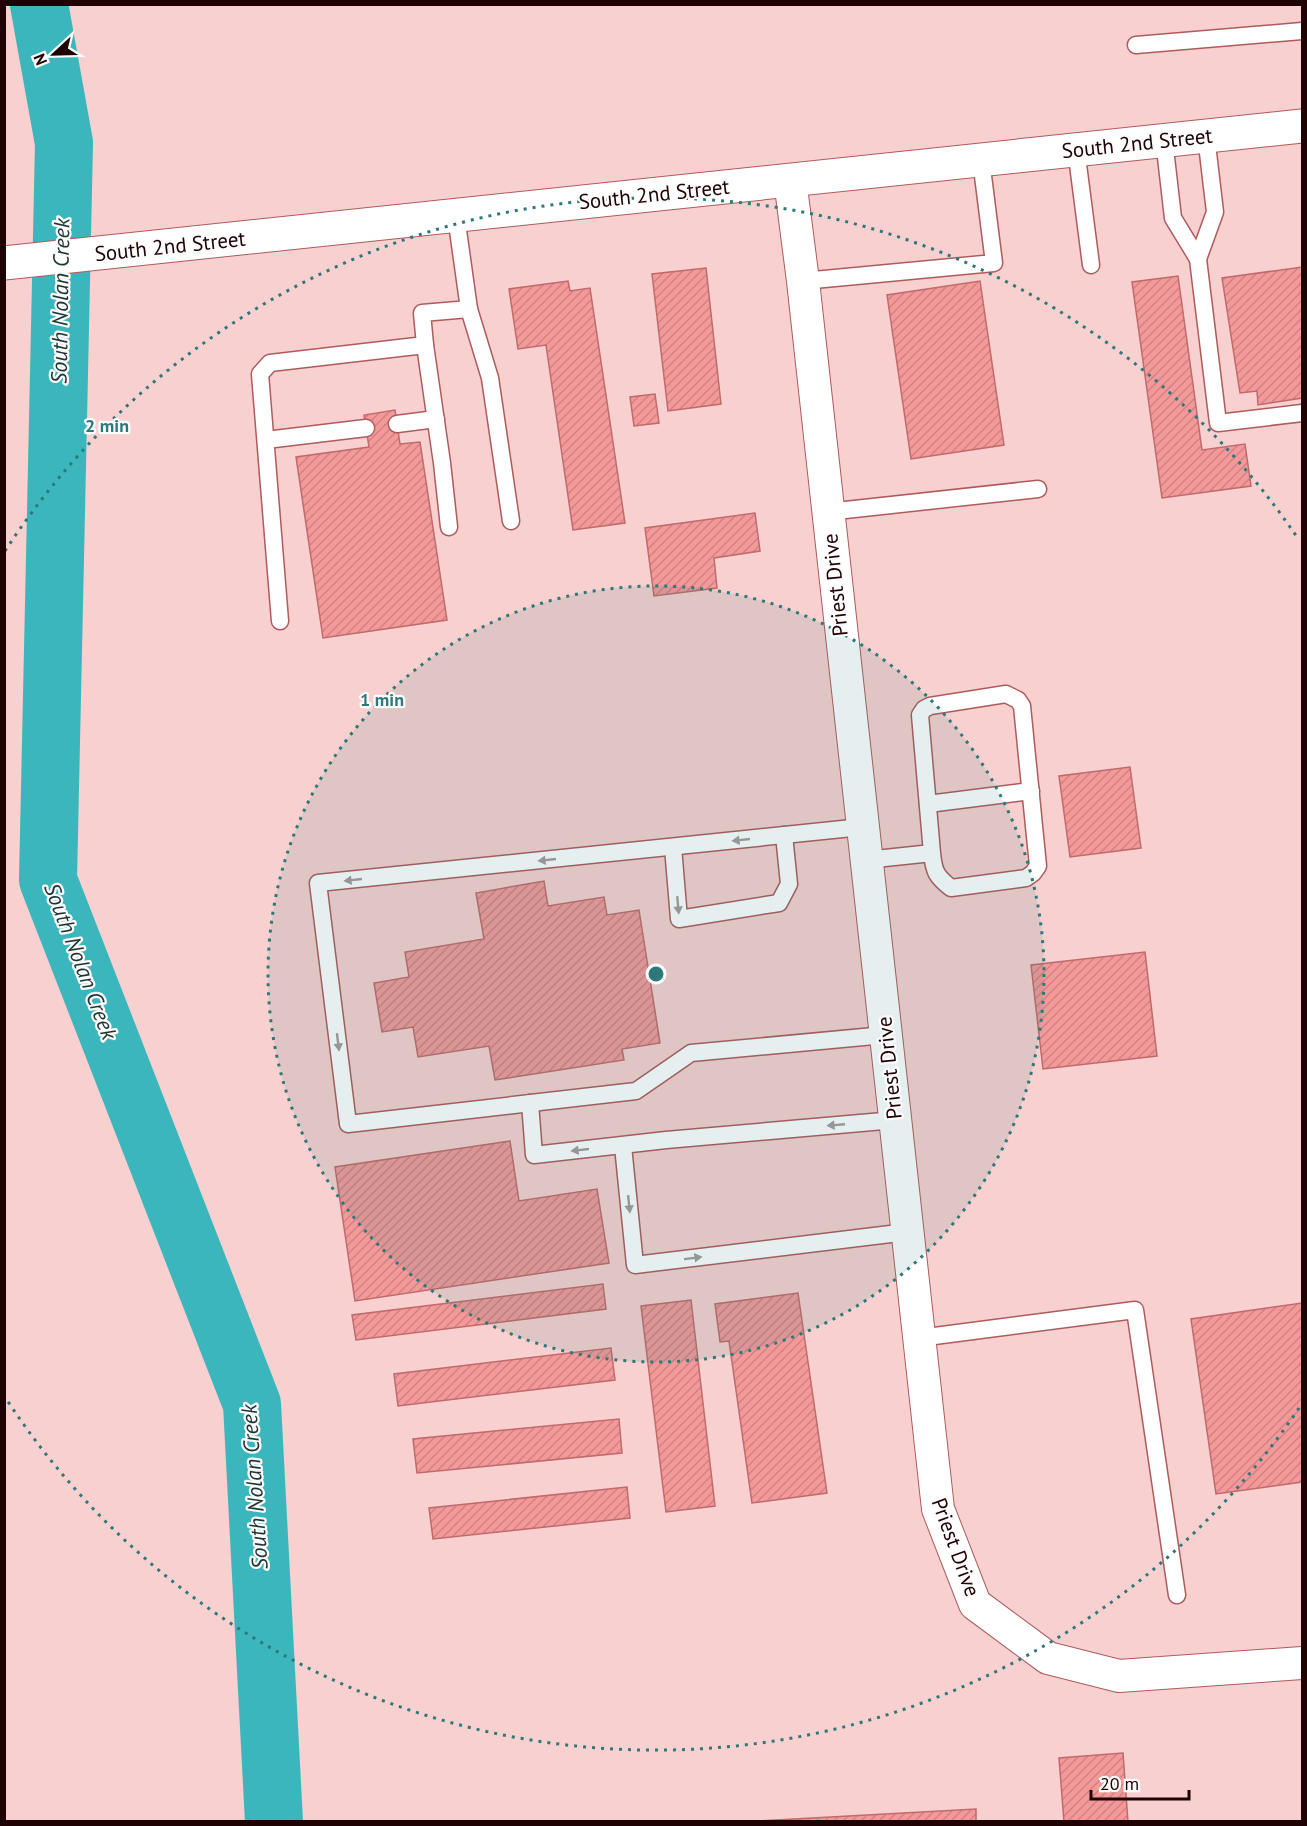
<svg xmlns="http://www.w3.org/2000/svg" width="1307" height="1826" font-family="'PT Sans',sans-serif">
	<style>
		.lines { fill: none; stroke-linecap: round; stroke-linejoin: round }
		.river { stroke: #3bb6bc; stroke-width: 58 }
		.building { fill: url(#building-hatch); stroke: #c06a6b; stroke-width: 1.5 }
		.service-casing { stroke: #ae5b5c; stroke-width: 19 }
		.minor-casing { stroke: #ae5b5c; stroke-width: 34 }
		.tertiary-casing { stroke: #ae5b5c; stroke-width: 35 }
		.service { stroke: #fff; stroke-width: 16 }
		.minor { stroke: #fff; stroke-width: 32 }
		.tertiary { stroke: #fff; stroke-width: 33 }
		.oneway { fill: #a59a9b }
		.ring { fill: none; stroke: #2e787c; stroke-width: 3; stroke-dasharray: 3 6 }
		.labels { text-anchor: middle; dominant-baseline: central; stroke-width: 4.5; stroke-linejoin: round; paint-order: stroke }
		.street-label { font-size: 21px; fill: #1e0204; stroke: #fcfcfc }
		.water-label { font-size: 22px; font-style: italic; fill: #1e3334; stroke: #fcfcfc }
		.centre { fill: #2e787c; stroke: #fcfcfc; stroke-width: 3 }
		.ring-label { font-size: 18px; text-anchor: middle; font-weight: bold; fill: #2e787c; stroke: #fcfcfc; stroke-width: 4.5; stroke-linejoin: round; paint-order: stroke }
	</style>
	<defs>
		<pattern id="building-hatch" width="6" height="6" patternUnits="userSpaceOnUse" patternTransform="scale(1.5)"><rect width="6" height="6" fill="#f49999"/><path d="M-1 1l2-2M0 6l6-6M5 7l2-2" fill="none" stroke="#d18282"/></pattern>
	</defs>
	<rect width="100%" height="100%" fill="#f7d0cf"/>
	<g class="lines">
		<!-- river -->
		<path class="river" d="M39,4L64,143L48,880L252,1404L274,1822"/>
	</g>
	<!-- building -->
	<g class="building">
		<path d="M1302,267V398L1258,405L1257,391L1240,393L1222,278Z"/>
		<path d="M706,268L721,404L668,411L652,274Z"/>
		<path d="M1178,276L1202,450L1245,444L1251,486L1162,498L1132,282Z"/>
		<path d="M568,281L570,291L590,288L625,523L573,530L546,345L518,349L509,289Z"/>
		<path d="M980,281L1004,445L911,459L887,295Z"/>
		<path d="M655,394L659,423L634,426L630,397Z"/>
		<path d="M395,410L400,444L420,442L447,620L323,638L296,457L369,447L364,415Z"/>
		<path d="M755,513L760,551L714,558L717,588L654,596L645,528Z"/>
		<path d="M1130,767L1141,848L1070,857L1059,776Z"/>
		<path d="M544,881L548,906L604,897L607,915L639,910L660,1043L622,1049L624,1060L495,1080L489,1046L418,1057L413,1027L382,1032L374,983L409,977L405,952L484,939L476,893Z"/>
		<path d="M1145,952L1157,1056L1043,1069L1031,965Z"/>
		<path d="M510,1141L519,1201L597,1189L609,1263L355,1301L335,1167Z"/>
		<path d="M603,1284L606,1309L356,1340L352,1315Z"/>
		<path d="M798,1293L827,1493L752,1503L729,1341L720,1342L715,1304Z"/>
		<path d="M691,1300L715,1506L666,1512L641,1306Z"/>
		<path d="M1302,1303V1482L1216,1494L1191,1319Z"/>
		<path d="M611,1348L615,1380L398,1406L394,1374Z"/>
		<path d="M619,1419L622,1453L417,1473L413,1439Z"/>
		<path d="M627,1487L630,1518L433,1539L429,1508Z"/>
		<path d="M1123,1753L1128,1822H1064L1059,1758Z"/>
		<path d="M976,1809V1822H741Z"/>
	</g>
	<g class="lines">
		<defs>
			<g id="service">
				<path d="M1136,45L1302,31"/>
				<path d="M1206,136L1215,212L1198,259L1218,423L1302,413"/>
				<path d="M1164,140L1173,218L1198,259"/>
				<path d="M1076,149L1091,265"/>
				<path d="M803,281L994,263L981,160"/>
				<path d="M469,309L490,378L511,521"/>
				<path d="M425,345L442,463L449,527"/>
				<path d="M397,424L436,419"/>
				<path d="M266,440L366,428"/>
				<path d="M827,512L1038,489"/>
				<path d="M280,621L260,374L270,363L425,345L422,313L469,309L456,216"/>
				<path d="M928,804L1031,791"/>
				<path d="M862,827L318,883L348,1124L636,1091L691,1053L885,1035"/>
				<path d="M673,847L679,919L779,903L789,884L784,835"/>
				<path d="M866,860L932,853C934,872 936,876 951,888L1026,878L1033,873L1038,866L1022,706L1018,700L1006,694L930,706L924,709L920,715L932,853"/>
				<path d="M530,1103L534,1155L666,1140L895,1120"/>
				<path d="M623,1146L635,1265L907,1232"/>
				<path d="M919,1338L1135,1310L1177,1595"/>
			</g>
			<path id="minor" d="M790,180L803,281L938,1509L975,1604L1048,1658L1119,1676L1302,1663"/>
			<path id="tertiary" d="M4,263L1302,126"/>
		</defs>
		<!-- service casing -->
		<use href="#service" class="service-casing"/>
		<!-- minor casing -->
		<use href="#minor" class="minor-casing"/>
		<!-- tertiary casing -->
		<use href="#tertiary" class="tertiary-casing"/>
		<!-- service -->
		<use href="#service" class="service"/>
		<!-- minor -->
		<use href="#minor" class="minor"/>
		<!-- tertiary -->
		<use href="#tertiary" class="tertiary"/>
	</g>
	<!-- one-way arrows -->
	<defs><path id="oneway-solid" d="M-6-.8H1V-3.2L6.5 0L1 3.2V.8H-6Z" transform="scale(1.5)"/></defs>
	<g class="oneway">
		<use href="#oneway-solid" transform="translate(741 840) rotate(174)"/>
		<use href="#oneway-solid" transform="translate(547 860) rotate(174)"/>
		<use href="#oneway-solid" transform="translate(353 880) rotate(174)"/>
		<use href="#oneway-solid" transform="translate(678 905) rotate(85)"/>
		<use href="#oneway-solid" transform="translate(338 1042) rotate(83)"/>
		<use href="#oneway-solid" transform="translate(836 1125) rotate(175)"/>
		<use href="#oneway-solid" transform="translate(580 1150) rotate(174)"/>
		<use href="#oneway-solid" transform="translate(629 1204) rotate(84)"/>
		<use href="#oneway-solid" transform="translate(693 1258) rotate(-7)"/>
	</g>
	<!-- distance rings -->
	<circle cx="656" cy="974" r="388" fill="#2e787c" fill-opacity=".12"/>
	<g class="ring">
		<circle cx="656" cy="974" r="388"/>
		<path d="M1299 1408A776 776 0 0 1 5 1397M5 551A776 776 0 0 1 1299 540"/>
	</g>
	<g class="labels">
		<!-- street labels -->
		<g class="street-label">
			<text transform="translate(1137 143) rotate(-6)">South 2nd Street</text>
			<text transform="translate(654 194) rotate(-6)">South 2nd Street</text>
			<text transform="translate(170 246) rotate(-6)">South 2nd Street</text>
			<text transform="translate(835 585) rotate(-96)">Priest Drive</text>
			<text transform="translate(889 1068) rotate(-96)">Priest Drive</text>
			<text transform="translate(956 1547) rotate(70)">Priest Drive</text>
		</g>
		<!-- water labels -->
		<g class="water-label">
			<text transform="translate(60 301) rotate(-89)">South Nolan Creek</text>
			<text transform="translate(81 961) rotate(69)">South Nolan Creek</text>
			<text transform="translate(254 1487) rotate(-94)">South Nolan Creek</text>
		</g>
	</g>
	<circle cx="656" cy="974" r="9" class="centre"/>
	<g class="ring-label">
		<text x="107" y="432">2 min</text>
		<text x="382" y="706">1 min</text>
	</g>
	<!-- border -->
	<rect width="1307" height="1826" fill="none" stroke="#1e0204" stroke-width="12"/>
	<!-- north arrow -->
	<g transform="translate(54 54) rotate(248)" stroke="#fcfcfc" stroke-width="4.5" paint-order="stroke">
	<path d="M0-4.5L10 22L0 15L-10 22Z" fill="#1e0204"/>
	<text y="-9" font-size="16" font-weight="bold" text-anchor="middle" fill="#1e0204">N</text>
	</g>
	<!-- scale -->
	<path d="M1091 1790v9h98v-9" fill="none" stroke="#1e0204" stroke-width="3"/>
	<text x="1100" y="1790" font-size="18" fill="#1e0204" stroke="#fcfcfc" stroke-width="4.5" paint-order="stroke">20 m</text>
</svg>
